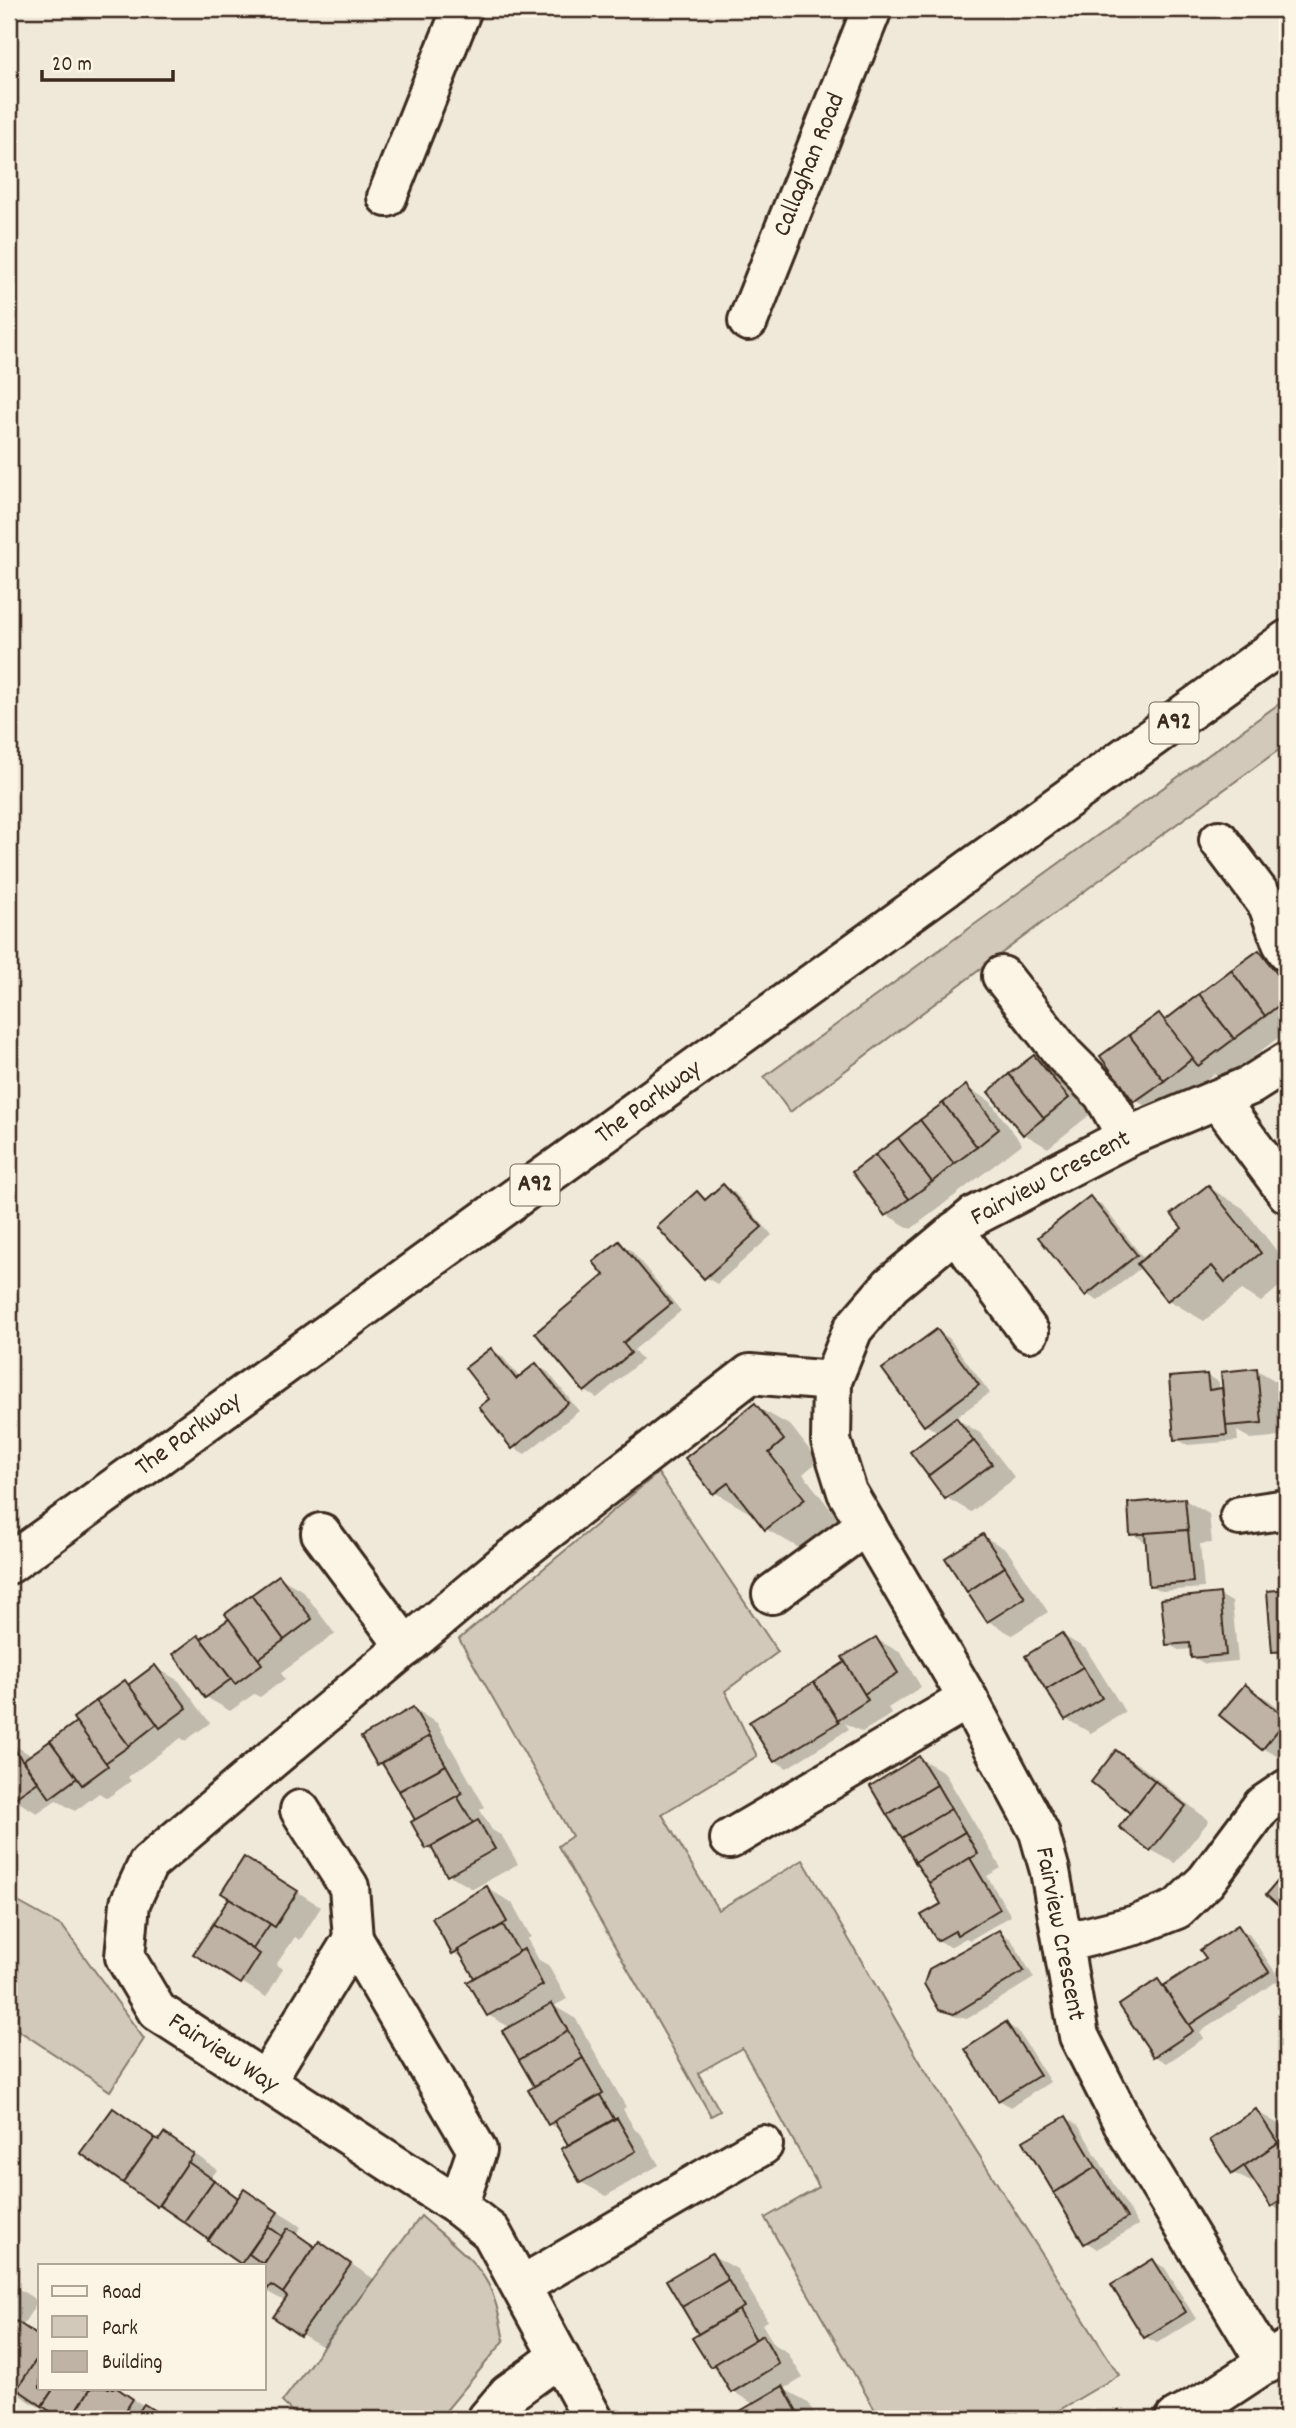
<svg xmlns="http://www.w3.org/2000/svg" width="1296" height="2428" font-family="Dekko,sans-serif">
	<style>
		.built { fill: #e1d9c9 }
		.green { fill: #d2c9ba; stroke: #867a6c; stroke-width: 2 }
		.shadow { fill: #0003 }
		.building { fill: #beb3a4; stroke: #3b2a1e; stroke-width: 2 }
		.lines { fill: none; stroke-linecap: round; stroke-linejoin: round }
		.minor-casing { stroke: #3b2a1e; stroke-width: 44 }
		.major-casing { stroke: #3b2a1e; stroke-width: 44 }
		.minor { stroke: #fcf5e5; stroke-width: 38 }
		.major { stroke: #fcf5e5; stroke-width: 38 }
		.labels { text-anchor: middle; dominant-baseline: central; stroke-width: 5; stroke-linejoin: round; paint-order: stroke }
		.shield { fill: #fcf5e5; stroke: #75675a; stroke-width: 2 }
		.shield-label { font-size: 24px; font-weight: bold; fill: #3b2a1e }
		.street-label { font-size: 26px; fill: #3b2a1e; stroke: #fcf5e5 }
	</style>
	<rect width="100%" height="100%" fill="#f0e9d9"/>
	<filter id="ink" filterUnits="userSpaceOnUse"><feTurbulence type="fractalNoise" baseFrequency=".0143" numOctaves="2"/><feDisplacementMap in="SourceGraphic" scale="14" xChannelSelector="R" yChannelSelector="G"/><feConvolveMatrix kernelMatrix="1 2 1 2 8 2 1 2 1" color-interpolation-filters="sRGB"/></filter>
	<g filter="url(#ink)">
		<!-- built -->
		<path class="built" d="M1287,2402V2419H1261Z"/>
		<!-- green -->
		<g class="green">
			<path d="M1287,698V744L1094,884L790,1112L764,1077Z"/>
			<path d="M658,1473L778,1652L725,1691L757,1756L662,1814L718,1910L803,1860L923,2067L1119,2375L1044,2419H880L765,2218L819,2187L742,2048L698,2073L720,2111L711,2116L558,1846L572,1836L459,1639Z"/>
			<path d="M9,1897L63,1927L144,2039L110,2091L9,2024Z"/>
			<path d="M421,2216C441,2234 470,2255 484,2277C496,2295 500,2320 504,2341L439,2419H300L282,2402Z"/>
		</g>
		<!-- shadow -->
		<g class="shadow">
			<path d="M1259,952L1284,966L1287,970V1031L1224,1079L1214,1074L1160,1114L1135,1100L1159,1015L1168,1020Z"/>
			<path d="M1035,1057L1059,1071L1092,1113L1048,1148L1024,1134Z"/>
			<path d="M966,1087L990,1101L1022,1144L911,1229L887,1215L855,1173Z"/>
			<path d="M724,1186L735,1193L772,1235L717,1284L705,1277L697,1193L708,1200Z"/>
			<path d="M1208,1187L1243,1208L1287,1264V1280L1261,1302L1242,1290L1204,1321L1168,1300L1142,1267L1098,1301L1086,1294L1090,1198L1102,1205L1145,1260L1185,1228Z"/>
			<path d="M619,1243L631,1250L681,1311L634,1350L642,1360L597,1398L585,1391L607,1276Z"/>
			<path d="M937,1331L949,1338L990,1393L955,1418L980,1433L1015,1478L971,1512L947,1498L939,1432L925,1425Z"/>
			<path d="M491,1350L502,1356L520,1378L536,1365L548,1372L579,1411L525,1454L513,1447Z"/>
			<path d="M1257,1370L1281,1384L1286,1436L1251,1439L1237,1431L1238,1441L1188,1445L1176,1439L1207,1375L1219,1382V1390L1224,1392Z"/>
			<path d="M755,1406L791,1426L818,1461L803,1474L839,1520L801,1549L766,1529L752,1511L750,1513L714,1492Z"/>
			<path d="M1185,1500L1209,1514L1212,1543L1200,1544L1204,1588L1162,1591L1150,1585L1148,1543L1132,1534Z"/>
			<path d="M983,1536L1007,1550L1048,1612L1012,1635L988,1621Z"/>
			<path d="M279,1577L303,1591L335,1634L281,1673L285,1679L260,1697L254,1694L230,1711L206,1697L198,1637L203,1640L231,1619Z"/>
			<path d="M1287,1591V1659L1274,1651L1269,1592Z"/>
			<path d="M1220,1595L1232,1602L1238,1661L1205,1664L1193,1657L1192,1649L1179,1650L1167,1644Z"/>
			<path d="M1062,1635L1086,1649L1125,1712L1091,1733L1066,1719Z"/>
			<path d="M876,1639L901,1653L921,1687L888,1708L892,1714L862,1732L845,1723L849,1729L787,1768L775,1761L848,1663Z"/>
			<path d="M155,1667L179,1681L210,1723L185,1741L181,1738L128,1777L131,1781L107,1798L99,1793L75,1811L56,1800L37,1813L13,1799L9,1793V1742L32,1756L78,1722L125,1682L130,1685Z"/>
			<path d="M1245,1686L1269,1700L1287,1715V1762L1263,1748Z"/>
			<path d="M413,1709L437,1723L485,1807L480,1810L492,1830L502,1836L518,1864L473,1889L449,1875L436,1853L428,1848L417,1820L389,1770L379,1764Z"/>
			<path d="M1117,1752L1141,1766L1209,1821L1175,1863L1151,1850L1132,1813Z"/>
			<path d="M919,1758L944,1772L1001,1868L987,1876L1011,1916L970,1940L966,1938L950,1947L938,1940L943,1904Z"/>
			<path d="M269,1873L321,1907L300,1940L295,1937L276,1965L283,1969L266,1997L196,1954L232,1898Z"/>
			<path d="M487,1888L512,1903L531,1937L527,1939L539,1960L548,1965L567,1999L554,2006L576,2019L626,2107L623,2109L635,2130L641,2134L659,2165L606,2196L581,2182L571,2146L562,2131L549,2124L536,2087L505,2032L511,2028L488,2015L476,1979L466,1960L454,1953Z"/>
			<path d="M1238,1928L1249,1934L1280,1979L1200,2032L1204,2038L1167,2063L1155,2056L1158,1981L1167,1986L1208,1958Z"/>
			<path d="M999,1932L1011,1939L1034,1978L967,2019L953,2016L940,2008Z"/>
			<path d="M1006,2024L1018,2031L1050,2082L1011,2107L999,2100Z"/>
			<path d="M113,2110L161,2140L164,2135L188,2149L217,2170L211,2178L240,2198L245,2191L269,2205L301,2227L296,2234L317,2247L319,2243L374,2279L325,2348L301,2334L286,2302L264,2290V2265H246L182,2219L158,2205Z"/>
			<path d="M1256,2111L1280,2125L1287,2136V2215L1273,2206L1259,2186L1233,2173Z"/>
			<path d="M1066,2118L1078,2125L1138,2225L1097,2249L1086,2242Z"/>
			<path d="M712,2255L737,2269L768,2321L762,2324L774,2344L787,2352L803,2378L784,2389L808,2402L817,2419H740L737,2415L755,2405L732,2391L720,2371L711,2366L700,2335L668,2280Z"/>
			<path d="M1153,2261L1165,2268L1196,2319L1157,2343L1145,2337Z"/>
			<path d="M9,2283L38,2301L22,2326L40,2337V2388H115L166,2419H65L41,2403L39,2407L9,2389Z"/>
		</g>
		<!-- building -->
		<g class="building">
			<path d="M1259,950L1287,987V999L1265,1016L1231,970Z"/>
			<path d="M1231,970L1265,1016L1234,1039L1199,994Z"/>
			<path d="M1199,994L1234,1039L1198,1066L1164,1021Z"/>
			<path d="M1159,1013L1193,1058L1164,1081L1129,1035Z"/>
			<path d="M1129,1035L1164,1081L1134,1102L1100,1056Z"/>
			<path d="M1034,1055L1069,1098L1044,1118L1009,1074Z"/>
			<path d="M1009,1074L1044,1118L1023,1135L988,1092Z"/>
			<path d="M966,1085L999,1129L977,1147L943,1103Z"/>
			<path d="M943,1103L977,1147L954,1164L920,1120Z"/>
			<path d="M920,1120L954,1164L932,1182L898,1138Z"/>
			<path d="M898,1138L932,1182L909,1199L875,1155Z"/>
			<path d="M875,1155L909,1199L885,1216L852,1172Z"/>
			<path d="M723,1184L762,1227L704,1279L657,1227L697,1191L705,1200Z"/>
			<path d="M1208,1185L1261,1253L1225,1282L1212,1266L1167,1301L1137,1264L1182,1228L1171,1214Z"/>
			<path d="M1090,1196L1137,1255L1085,1296L1038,1237Z"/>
			<path d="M619,1241L671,1304L623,1343L631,1353L584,1392L535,1333L604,1275L593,1262Z"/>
			<path d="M937,1329L979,1385L924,1426L882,1369Z"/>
			<path d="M491,1348L516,1379L536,1363L568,1403L512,1449L479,1407L489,1399L465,1368Z"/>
			<path d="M1257,1368L1262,1423L1226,1426L1221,1372Z"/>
			<path d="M1207,1374L1209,1390L1222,1388L1227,1435L1174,1440L1169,1377Z"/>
			<path d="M755,1403L784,1440L769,1453L805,1499L765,1530L728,1483L713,1494L685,1458Z"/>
			<path d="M956,1417L974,1441L928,1476L910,1452Z"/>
			<path d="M974,1441L992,1464L945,1499L928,1476Z"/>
			<path d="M1185,1498L1188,1530L1130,1535L1128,1503Z"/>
			<path d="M1188,1530L1193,1582L1149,1586L1145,1533Z"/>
			<path d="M983,1534L1005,1567L967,1592L945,1558Z"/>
			<path d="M1005,1567L1025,1598L987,1622L967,1592Z"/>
			<path d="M279,1575L312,1619L284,1640L251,1595Z"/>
			<path d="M1287,1589V1651L1272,1652L1267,1591Z"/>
			<path d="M1220,1593L1226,1655L1191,1658L1190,1643L1166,1645L1161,1599Z"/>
			<path d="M251,1595L284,1640L258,1659L225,1614Z"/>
			<path d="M229,1619L262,1664L235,1684L201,1639Z"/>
			<path d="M1062,1633L1083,1667L1046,1690L1025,1656Z"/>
			<path d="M198,1635L231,1679L205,1698L173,1654Z"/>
			<path d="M876,1637L898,1673L864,1694L842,1657Z"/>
			<path d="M845,1662L868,1700L837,1720L814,1682Z"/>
			<path d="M155,1665L187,1708L160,1728L128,1685Z"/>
			<path d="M1083,1667L1102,1698L1065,1720L1046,1690Z"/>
			<path d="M125,1680L157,1724L129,1746L96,1701Z"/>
			<path d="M814,1682L839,1722L774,1762L749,1722Z"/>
			<path d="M1245,1684L1287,1719L1262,1750L1219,1715Z"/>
			<path d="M96,1701L129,1746L105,1763L73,1718Z"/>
			<path d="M413,1707L430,1736L377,1765L361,1737Z"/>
			<path d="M76,1722L108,1766L82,1785L50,1741Z"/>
			<path d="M430,1736L446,1765L399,1791L382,1763Z"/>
			<path d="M50,1741L77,1778L50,1798L23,1760Z"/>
			<path d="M9,1742L38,1782L12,1800L9,1796Z"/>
			<path d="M1116,1750L1155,1781L1130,1813L1091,1782Z"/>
			<path d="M919,1756L937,1785L887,1815L870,1786Z"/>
			<path d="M446,1765L462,1793L415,1820L399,1791Z"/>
			<path d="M1155,1781L1186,1806L1150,1851L1119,1827Z"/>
			<path d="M937,1785L951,1809L902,1838L887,1815Z"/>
			<path d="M457,1796L473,1823L426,1849L411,1822Z"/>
			<path d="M951,1809L965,1832L915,1862L902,1838Z"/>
			<path d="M478,1820L495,1849L447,1876L431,1847Z"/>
			<path d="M965,1832L978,1854L929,1883L915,1862Z"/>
			<path d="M244,1857L298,1891L275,1927L221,1893Z"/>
			<path d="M970,1858L1000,1909L957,1935L955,1931L937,1941L921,1915L941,1904L929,1883Z"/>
			<path d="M1287,1870V1914L1266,1895Z"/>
			<path d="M487,1886L507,1922L452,1954L432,1918Z"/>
			<path d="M229,1898L270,1924L253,1949L213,1924Z"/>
			<path d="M213,1924L260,1954L241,1984L193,1954Z"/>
			<path d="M503,1925L519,1952L474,1978L458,1950Z"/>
			<path d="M1238,1925L1269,1972L1189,2025L1163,1986L1206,1958L1200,1950Z"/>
			<path d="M999,1930L1024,1971L954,2014L939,2010L924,1984L929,1969Z"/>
			<path d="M524,1949L543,1985L487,2016L467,1982Z"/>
			<path d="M1158,1979L1193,2031L1154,2057L1119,2005Z"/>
			<path d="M552,2003L568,2031L519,2060L502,2031Z"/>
			<path d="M1006,2022L1040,2075L998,2101L965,2049Z"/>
			<path d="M568,2031L583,2058L534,2086L519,2060Z"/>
			<path d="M583,2058L603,2093L548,2125L528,2090Z"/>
			<path d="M600,2095L614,2119L568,2145L554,2121Z"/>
			<path d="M113,2108L155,2138L123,2183L80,2153Z"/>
			<path d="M1256,2109L1278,2143L1232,2174L1210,2140Z"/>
			<path d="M1066,2116L1096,2167L1054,2193L1023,2141Z"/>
			<path d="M617,2118L636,2151L580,2183L561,2149Z"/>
			<path d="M164,2133L194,2154L157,2207L123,2183L155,2138L159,2140Z"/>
			<path d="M1278,2143L1287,2156V2197L1271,2207L1244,2166Z"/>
			<path d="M188,2162L214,2180L184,2222L159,2205Z"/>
			<path d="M1096,2167L1127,2218L1084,2244L1054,2193Z"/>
			<path d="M214,2180L238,2198L208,2239L184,2222Z"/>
			<path d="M244,2189L278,2212L241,2264L208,2241Z"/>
			<path d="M268,2226L283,2237L263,2264L249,2254Z"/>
			<path d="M288,2228L315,2247L283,2293L271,2285L265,2292L263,2265Z"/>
			<path d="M319,2241L351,2264L300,2336L273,2317L287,2297L283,2293Z"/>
			<path d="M712,2253L728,2280L682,2307L666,2280Z"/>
			<path d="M1153,2259L1186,2312L1144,2338L1111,2285Z"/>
			<path d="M728,2280L744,2307L698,2334L682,2307Z"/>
			<path d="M739,2310L756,2340L710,2367L692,2338Z"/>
			<path d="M16,2321L40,2337V2354L14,2394L9,2391V2331Z"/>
			<path d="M763,2335L779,2364L731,2393L714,2364Z"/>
			<path d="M40,2354V2388H54L42,2406L17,2389Z"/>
			<path d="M783,2386L799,2415L792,2419H738L735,2414Z"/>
			<path d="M54,2388H91L71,2419H62L42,2406Z"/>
			<path d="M91,2388H117L133,2399L120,2419H71Z"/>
			<path d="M144,2404L168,2419H134Z"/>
			<path d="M803,2413L807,2419H792L799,2415Z"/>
		</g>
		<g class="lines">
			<defs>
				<g id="minor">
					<path d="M387,197L462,9"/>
					<path d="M748,321L872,9"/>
					<path d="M1219,840L1268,905L1282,943L1287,951"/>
					<path d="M1002,976L1064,1055L1103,1094L1127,1137"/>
					<path d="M1218,1099L1287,1193"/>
					<path d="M955,1231L1029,1332"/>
					<path d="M1240,1516L1287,1509"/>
					<path d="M321,1533L406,1647"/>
					<path d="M772,1594L866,1525"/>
					<path d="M300,1810L349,1887L353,1939"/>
					<path d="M730,1839L968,1699"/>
					<path d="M1063,1943L1136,1925L1177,1909L1206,1881L1262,1806L1287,1789"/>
					<path d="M265,2082L353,1939L477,2150L458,2206"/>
					<path d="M521,2286L763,2145"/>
					<path d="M1267,2364L1129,2135L1079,2036L1050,1871L1039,1832L968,1699L847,1492L831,1441L832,1381L853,1329L891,1285L974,1216L1127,1137L1251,1085L1287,1062"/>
					<path d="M487,2419L508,2394L559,2357"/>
					<path d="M593,2419L491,2232L458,2206L157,2011L125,1957L130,1903L148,1864L248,1779L503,1565L750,1374L832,1381"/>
					<path d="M1175,2419L1213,2398L1287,2349"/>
				</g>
				<path id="major" d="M9,1564L1287,640"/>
			</defs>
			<!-- minor casing -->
			<use href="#minor" class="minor-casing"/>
			<!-- major casing -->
			<use href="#major" class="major-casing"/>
			<!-- minor -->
			<use href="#minor" class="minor"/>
			<!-- major -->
			<use href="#major" class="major"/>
		</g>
	</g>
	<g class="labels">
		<!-- shield labels -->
		<g class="shield">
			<rect x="1149.5" y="702.5" width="49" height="41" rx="5"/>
			<rect x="510.5" y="1164.5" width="49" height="41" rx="5"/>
		</g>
		<g class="shield-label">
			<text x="1174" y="723">A92</text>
			<text x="535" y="1185">A92</text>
		</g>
		<!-- street labels -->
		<g class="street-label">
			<text transform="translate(810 165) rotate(-68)">Callaghan Road</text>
			<text transform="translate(649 1103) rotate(-36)">The Parkway</text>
			<text transform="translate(1051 1179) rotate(-28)">Fairview Crescent</text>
			<text transform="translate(189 1435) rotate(-36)">The Parkway</text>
			<text transform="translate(1059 1934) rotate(79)">Fairview Crescent</text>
			<text transform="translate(223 2054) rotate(33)">Fairview Way</text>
		</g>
	</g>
	<!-- margin -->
	<rect width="1296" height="2428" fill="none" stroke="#fcf5e5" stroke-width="35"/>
	<rect x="18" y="18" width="1261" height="2393" fill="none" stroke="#3b2a1e" stroke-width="2.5" filter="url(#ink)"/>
	<!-- legend -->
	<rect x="38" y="2264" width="228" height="126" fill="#fcf5e5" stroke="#afa495" stroke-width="2"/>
	<rect x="52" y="2286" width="35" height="10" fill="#fcf5e5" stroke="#afa495" stroke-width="2"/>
	<text x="102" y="2298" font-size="21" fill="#3b2a1e">Road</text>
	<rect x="52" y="2316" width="35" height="21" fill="#d2c9ba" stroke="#afa495" stroke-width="2"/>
	<text x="102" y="2334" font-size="21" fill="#3b2a1e">Park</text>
	<rect x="52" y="2351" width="35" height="21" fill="#beb3a4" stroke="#afa495" stroke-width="2"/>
	<text x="102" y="2368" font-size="21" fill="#3b2a1e">Building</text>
	<!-- scale -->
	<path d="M42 70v10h131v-10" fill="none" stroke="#3b2a1e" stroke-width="3.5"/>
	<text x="52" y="70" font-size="21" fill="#3b2a1e" stroke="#fcf5e5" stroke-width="5" paint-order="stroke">20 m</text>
</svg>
